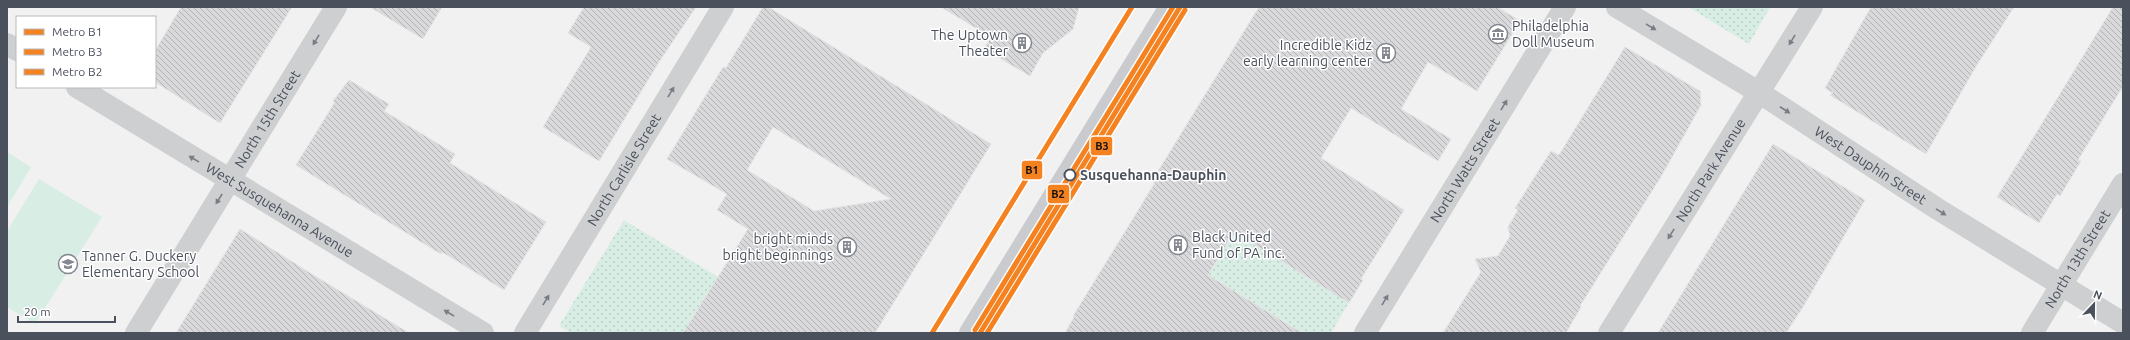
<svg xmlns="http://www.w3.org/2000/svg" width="2130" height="340" font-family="Ubuntu,sans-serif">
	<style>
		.grass { fill: url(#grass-dots) }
		.park { fill: #d8eee4 }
		.building { fill: url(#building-back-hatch); stroke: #e3e3e4; fill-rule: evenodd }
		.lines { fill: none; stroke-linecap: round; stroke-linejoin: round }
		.minor { stroke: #cdcfd1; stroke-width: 22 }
		.tertiary { stroke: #cdcfd1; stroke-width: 22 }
		.primary { stroke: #c9cbce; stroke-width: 22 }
		.metro-1-casing { stroke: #fff; stroke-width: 8 }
		.metro-2-casing { stroke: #fff; stroke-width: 8 }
		.metro-3-casing { stroke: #fff; stroke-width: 8 }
		.metro-1 { stroke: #f58220; stroke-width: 5 }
		.metro-2 { stroke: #f58220; stroke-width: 5 }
		.metro-3 { stroke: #f58220; stroke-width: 5 }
		.oneway { fill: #787c85 }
		.stop-dot { fill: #fff; stroke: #4a505c; stroke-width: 2 }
		.labels { text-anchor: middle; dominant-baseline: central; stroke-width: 3; stroke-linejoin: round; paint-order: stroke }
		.poi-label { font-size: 14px; fill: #4a505c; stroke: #fff; text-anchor: start }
		.street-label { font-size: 14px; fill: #4a505c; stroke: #fff }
		.stop-label { font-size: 14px; font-weight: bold; fill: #4a505c; stroke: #fff; text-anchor: start }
		.line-badge { stroke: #fff; stroke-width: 1.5 }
		.pale-badge-label { font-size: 11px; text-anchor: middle; font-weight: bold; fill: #111 }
	</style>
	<defs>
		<pattern id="grass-dots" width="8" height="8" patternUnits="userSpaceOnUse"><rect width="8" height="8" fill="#d8eee4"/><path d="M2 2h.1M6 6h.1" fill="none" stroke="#bbcec6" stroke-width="1.8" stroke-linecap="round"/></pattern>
		<pattern id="building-back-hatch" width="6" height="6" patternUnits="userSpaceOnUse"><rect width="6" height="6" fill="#d9d9db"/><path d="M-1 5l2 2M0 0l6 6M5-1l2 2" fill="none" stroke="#b2b2b5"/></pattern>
	</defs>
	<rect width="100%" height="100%" fill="#f1f1f1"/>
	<!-- grass -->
	<g class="grass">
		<path d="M1688,7H1770L1749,44Z"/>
		<path d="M1154,183L1232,230L1247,235L1351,299L1331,333H1303L1205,273L1178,227L1141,204Z"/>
		<path d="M624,220L718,277L683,333H571L559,326Z"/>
	</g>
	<!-- park -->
	<g class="park">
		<path d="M7,152L31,167L7,207Z"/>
		<path d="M39,179L102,217L35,324L7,307V231Z"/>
	</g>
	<!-- building -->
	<g class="building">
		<path d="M181,7H292L220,123L155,82V51Z"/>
		<path d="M370,7H442L423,39Z"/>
		<path d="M584,7H696L659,62L599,161L543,127L591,47L568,33Z"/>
		<path d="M763,7H768L991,144L875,333H683L748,229L717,210L727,194L667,159L723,67L726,68ZM773,127L891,199L814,211L747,170Z"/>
		<path d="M941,7H1079L1073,29L1043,53L1030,76L984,49L991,37Z"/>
		<path d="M1259,7H1497L1520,21L1477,91L1428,62L1401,109L1451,139L1438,161L1351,108L1321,158L1404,210L1361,279L1363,280L1349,303L1234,232L1208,275L1302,333H1065L1074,317L1073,316L1155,183L1152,181Z"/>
		<path d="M1871,7H2014L1975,68L1926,154L1830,95L1833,93L1825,88Z"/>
		<path d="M2113,7H2123V86L2078,160L2081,161L2060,196L2057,194L2039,223L1997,197Z"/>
		<path d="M1625,47L1700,91L1701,105L1662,175L1580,306L1581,307L1566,333H1443L1481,272L1475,259L1498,256L1510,236L1508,227L1518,210L1515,208L1551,151L1559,155Z"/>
		<path d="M349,80L389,104L384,111L455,154L450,163L546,222L504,290L442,252L441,254L426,245L296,165L335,102L333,101Z"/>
		<path d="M1773,144L1865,200L1803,307L1786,333H1658Z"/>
		<path d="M240,229L315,276L409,333H176Z"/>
	</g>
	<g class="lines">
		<!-- minor -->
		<g class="minor">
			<path d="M7,44L17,50"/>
			<path id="s1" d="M77,87L483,333"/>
			<path id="s2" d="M136,333L336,7"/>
			<path id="s3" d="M525,333L723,7"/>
			<path id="s4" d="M1365,333L1565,7"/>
			<path id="s5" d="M1609,333L1812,7"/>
			<path id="s6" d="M2032,333L2123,184"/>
		</g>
		<!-- tertiary -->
		<path class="tertiary" id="s7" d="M1617,7L1760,93L1936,208L2123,323"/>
		<!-- primary -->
		<path class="primary" d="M970,333L1170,7"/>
		<defs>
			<g id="metro-1">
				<path d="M932,333L1132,7"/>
				<path d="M980,333L1180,7"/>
			</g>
			<path id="metro-2" d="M987,333L1185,10"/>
			<path id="metro-3" d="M975,330L1173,7"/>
		</defs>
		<!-- metro-1 casing -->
		<use href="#metro-1" class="metro-1-casing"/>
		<!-- metro-2 casing -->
		<use href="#metro-2" class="metro-2-casing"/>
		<!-- metro-3 casing -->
		<use href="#metro-3" class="metro-3-casing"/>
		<!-- metro-1 -->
		<use href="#metro-1" class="metro-1"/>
		<!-- metro-2 -->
		<use href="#metro-2" class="metro-2"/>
		<!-- metro-3 -->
		<use href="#metro-3" class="metro-3"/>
	</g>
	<!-- one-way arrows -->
	<defs><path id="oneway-solid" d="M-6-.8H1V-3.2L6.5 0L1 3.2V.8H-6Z"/></defs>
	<g class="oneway">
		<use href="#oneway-solid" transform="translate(1651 27) rotate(31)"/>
		<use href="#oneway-solid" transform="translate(316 40) rotate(121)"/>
		<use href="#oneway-solid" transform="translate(1792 40) rotate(121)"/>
		<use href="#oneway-solid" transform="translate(671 92) rotate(-59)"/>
		<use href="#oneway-solid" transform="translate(1504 105) rotate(-59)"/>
		<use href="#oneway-solid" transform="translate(1785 110) rotate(33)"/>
		<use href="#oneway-solid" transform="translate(194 159) rotate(-149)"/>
		<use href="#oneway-solid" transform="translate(219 199) rotate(122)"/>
		<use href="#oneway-solid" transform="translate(1941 212) rotate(32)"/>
		<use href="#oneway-solid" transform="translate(1671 234) rotate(122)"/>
		<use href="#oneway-solid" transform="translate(546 300) rotate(-59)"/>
		<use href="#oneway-solid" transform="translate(1385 300) rotate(-59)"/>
		<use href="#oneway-solid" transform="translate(449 313) rotate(-149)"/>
	</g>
	<!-- icons -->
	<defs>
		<symbol id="museum-ring" viewBox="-11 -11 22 22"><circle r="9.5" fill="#fff" stroke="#848890" stroke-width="1.5"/><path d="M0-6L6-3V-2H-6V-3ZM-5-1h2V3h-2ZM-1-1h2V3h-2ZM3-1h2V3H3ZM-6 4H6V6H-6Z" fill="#848890"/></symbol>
		<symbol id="building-ring" viewBox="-11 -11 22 22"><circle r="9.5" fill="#fff" stroke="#848890" stroke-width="1.5"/><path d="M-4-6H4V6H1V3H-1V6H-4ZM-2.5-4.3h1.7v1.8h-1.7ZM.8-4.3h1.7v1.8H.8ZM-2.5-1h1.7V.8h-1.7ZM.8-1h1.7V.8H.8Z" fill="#848890"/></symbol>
		<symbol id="school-ring" viewBox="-11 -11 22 22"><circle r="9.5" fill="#fff" stroke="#848890" stroke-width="1.5"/><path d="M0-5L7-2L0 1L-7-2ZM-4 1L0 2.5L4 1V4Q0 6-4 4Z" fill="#848890"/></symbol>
	</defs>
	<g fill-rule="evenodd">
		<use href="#museum-ring" x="1487" y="23" width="22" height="22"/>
		<use href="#building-ring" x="1011" y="32" width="22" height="22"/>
		<use href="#building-ring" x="1375" y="42" width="22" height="22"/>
		<use href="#building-ring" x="1167" y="234" width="22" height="22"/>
		<use href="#building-ring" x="836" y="236" width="22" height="22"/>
		<use href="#school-ring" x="57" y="253" width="22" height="22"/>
	</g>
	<!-- markers -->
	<circle class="stop-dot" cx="1070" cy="175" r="5.5"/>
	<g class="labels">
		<!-- poi labels -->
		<g class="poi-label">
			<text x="1512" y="26">Philadelphia<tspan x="1512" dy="16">Doll Museum</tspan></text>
			<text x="1008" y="35" text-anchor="end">The Uptown<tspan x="1008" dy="16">Theater</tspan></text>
			<text x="1372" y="45" text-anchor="end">Incredible Kidz<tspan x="1372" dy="16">early learning center</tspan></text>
			<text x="1192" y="237">Black United<tspan x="1192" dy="16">Fund of PA inc.</tspan></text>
			<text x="833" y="239" text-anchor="end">bright minds<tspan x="833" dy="16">bright beginnings</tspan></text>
			<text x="82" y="256">Tanner G. Duckery<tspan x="82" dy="16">Elementary School</tspan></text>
		</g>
		<!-- street labels -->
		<g class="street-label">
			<text stroke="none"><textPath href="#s2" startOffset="251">North 15th Street</textPath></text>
			<text stroke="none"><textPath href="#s7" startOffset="299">West Dauphin Street</textPath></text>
			<text stroke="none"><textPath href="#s3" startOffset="191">North Carlisle Street</textPath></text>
			<text stroke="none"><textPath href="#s4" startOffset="191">North Watts Street</textPath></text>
			<text stroke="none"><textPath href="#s5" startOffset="192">North Park Avenue</textPath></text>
			<text stroke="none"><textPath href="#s1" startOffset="237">West Susquehanna Avenue</textPath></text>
			<text stroke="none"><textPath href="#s6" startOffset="87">North 13th Street</textPath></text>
		</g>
		<!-- stop labels -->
		<g class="stop-label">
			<text x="1080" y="175">Susquehanna-Dauphin</text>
		</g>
	</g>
	<g class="line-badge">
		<rect x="1090" y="136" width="23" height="20" rx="4" fill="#f58220"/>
		<rect x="1021" y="160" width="22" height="20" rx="4" fill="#f58220"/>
		<rect x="1047" y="184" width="23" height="20" rx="4" fill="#f58220"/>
	</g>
	<g class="pale-badge-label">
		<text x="1102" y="150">B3</text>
		<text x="1032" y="174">B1</text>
		<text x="1058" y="198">B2</text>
	</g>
	<!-- border -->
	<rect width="2130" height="340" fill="none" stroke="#4a505c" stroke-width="16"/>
	<!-- legend -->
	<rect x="16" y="16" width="140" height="72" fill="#ffffff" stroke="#b7b9be"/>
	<rect x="24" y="29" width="20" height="6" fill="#f58220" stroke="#b7b9be"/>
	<text x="52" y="36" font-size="12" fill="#4a505c">Metro B1</text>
	<rect x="24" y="49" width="20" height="6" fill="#f58220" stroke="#b7b9be"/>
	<text x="52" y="56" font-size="12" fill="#4a505c">Metro B3</text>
	<rect x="24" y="69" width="20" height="6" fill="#f58220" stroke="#b7b9be"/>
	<text x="52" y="76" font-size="12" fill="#4a505c">Metro B2</text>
	<!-- north arrow -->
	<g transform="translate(2094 304) rotate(22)" stroke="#ffffff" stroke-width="3" paint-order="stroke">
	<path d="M0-3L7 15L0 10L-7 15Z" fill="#4a505c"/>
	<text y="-6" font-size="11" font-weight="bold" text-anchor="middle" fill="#4a505c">N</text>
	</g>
	<!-- scale -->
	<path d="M18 316v6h97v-6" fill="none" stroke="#4a505c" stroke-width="2"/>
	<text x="24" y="316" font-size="12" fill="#4a505c" stroke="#ffffff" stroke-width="3" paint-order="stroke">20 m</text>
</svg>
